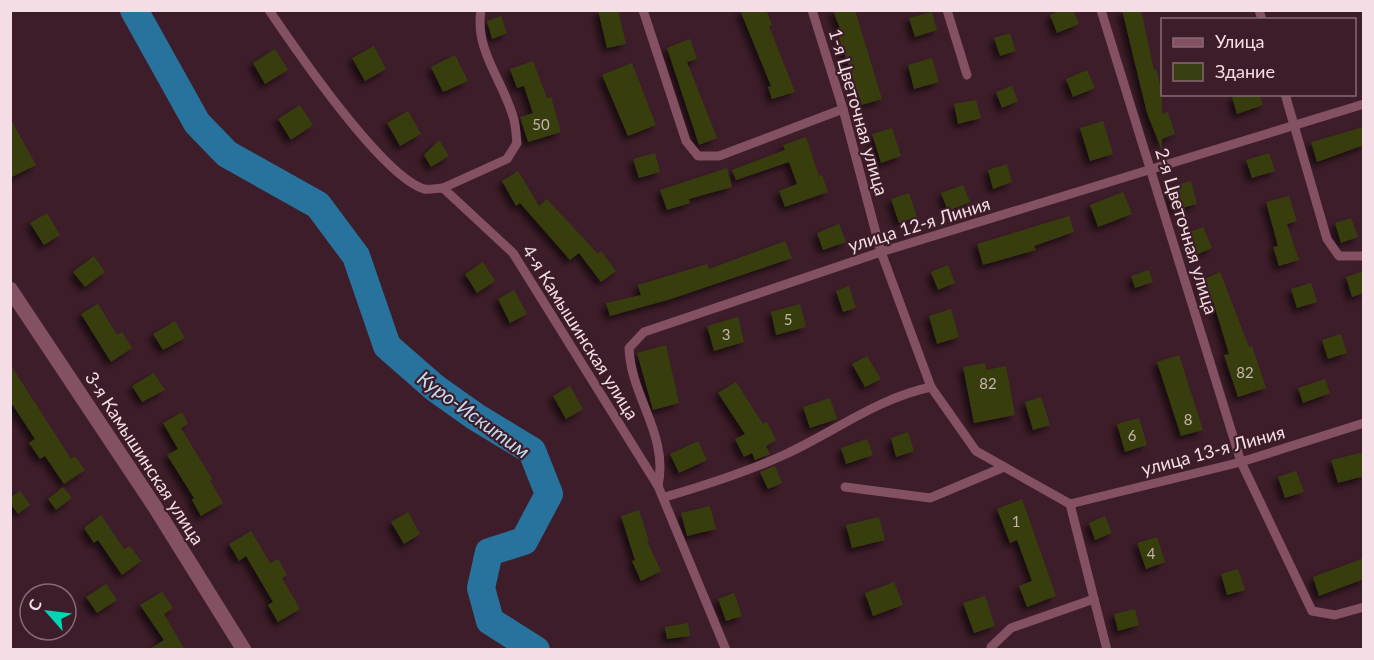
<svg xmlns="http://www.w3.org/2000/svg" width="1374" height="660" font-family="Lato,sans-serif">
	<style>
		.lines { fill: none; stroke-linecap: round; stroke-linejoin: round }
		.river { stroke: #28739d; stroke-width: 28 }
		.building { fill: #373e11; filter: url(#shadow) }
		.lane { stroke: #845163; stroke-width: 9 }
		.street { stroke: #845163; stroke-width: 15 }
		.labels { text-anchor: middle; dominant-baseline: central; stroke-width: 4.5; stroke-linejoin: round; paint-order: stroke }
		.number-label { font-size: 15px; fill: #c5b5af }
		.street-label { font-size: 18px; fill: #f4dde4; stroke: #3d1d29 }
		.water-label { font-size: 20px; font-style: italic; fill: #c1dcef; stroke: #3d1d29 }
	</style>
	<defs>
		<filter id="shadow"><feDropShadow dx="-4.5" dy="4.5" stdDeviation="3" flood-color="#0009"/></filter>
	</defs>
	<rect width="100%" height="100%" fill="#3d1d29"/>
	<g class="lines">
		<!-- river -->
		<path class="river" d="M134,10L197,123L227,154L318,205L356,256L387,346L435,388L476,417L532,451L549,494L524,541L489,552L481,588L490,621L536,650"/>
	</g>
	<!-- building -->
	<g class="building">
		<path d="M598,10H618L626,44L607,48Z"/>
		<path d="M740,10H766L772,25L769,26L795,92L772,99L768,87L771,86Z"/>
		<path d="M833,10H855L882,99L862,105L838,35L842,34Z"/>
		<path d="M1061,10H1073L1079,24L1057,33L1050,15Z"/>
		<path d="M1122,10H1141L1154,70L1156,69L1162,92V114L1168,112L1175,134L1162,139V151L1147,113Z"/>
		<path d="M932,12L937,30L915,37L909,18Z"/>
		<path d="M501,16L507,33L492,39L487,21Z"/>
		<path d="M1010,33L1016,51L1000,56L994,38Z"/>
		<path d="M690,39L697,59L687,62L717,138L699,145L667,48Z"/>
		<path d="M374,46L386,69L365,81L352,58Z"/>
		<path d="M275,49L288,70L265,84L253,63Z"/>
		<path d="M455,55L468,81L443,92L431,67Z"/>
		<path d="M932,58L939,82L914,89L908,65Z"/>
		<path d="M533,61L547,98L551,97L561,132L528,142L520,117L533,113L524,86L517,88L510,69Z"/>
		<path d="M632,63L656,125L628,136L602,75Z"/>
		<path d="M1087,70L1095,88L1073,97L1066,79Z"/>
		<path d="M1012,86L1018,101L1002,108L996,92Z"/>
		<path d="M1239,94H1260L1263,105L1237,114L1232,97Z"/>
		<path d="M976,100L981,118L958,124L954,104Z"/>
		<path d="M300,105L313,125L291,140L278,119Z"/>
		<path d="M408,111L421,134L400,146L387,123Z"/>
		<path d="M10,118L36,165L10,178Z"/>
		<path d="M1103,121L1113,154L1090,161L1080,128Z"/>
		<path d="M1364,127V145L1317,162L1311,142Z"/>
		<path d="M892,128L901,156L881,163L872,134Z"/>
		<path d="M806,137L819,176L822,175L828,192L785,207L779,191L797,184L789,162L736,180L732,170L785,150L783,145Z"/>
		<path d="M439,140L449,156L431,167L424,155Z"/>
		<path d="M655,153L660,172L639,178L633,159Z"/>
		<path d="M1269,153L1275,171L1252,178L1246,160Z"/>
		<path d="M1007,164L1012,182L993,189L988,170Z"/>
		<path d="M727,168L732,187L689,199L690,203L667,210L660,190Z"/>
		<path d="M518,171L539,206L547,199L598,254L601,251L616,271L601,282L579,253L570,260L520,203L516,206L502,181Z"/>
		<path d="M1191,181L1197,204L1175,210L1169,187Z"/>
		<path d="M963,185L970,202L948,211L941,193Z"/>
		<path d="M1123,192L1132,214L1098,227L1090,205Z"/>
		<path d="M909,193L917,217L899,223L891,199Z"/>
		<path d="M1289,196L1297,221L1287,224L1299,260L1279,266L1273,247L1278,246L1266,202Z"/>
		<path d="M47,213L60,235L44,245L30,223Z"/>
		<path d="M1069,216L1074,232L1034,246L1036,250L983,265L977,244Z"/>
		<path d="M1351,218L1358,237L1341,243L1335,223Z"/>
		<path d="M839,224L846,242L823,250L817,233Z"/>
		<path d="M1203,227L1212,248L1196,255L1187,233Z"/>
		<path d="M785,241L792,258L671,299L610,316L606,303L641,295L638,285L707,264L709,269Z"/>
		<path d="M94,256L105,272L85,287L73,272Z"/>
		<path d="M483,262L495,281L477,293L465,274Z"/>
		<path d="M948,265L955,283L938,290L931,272Z"/>
		<path d="M1149,270L1153,282L1135,288L1131,276Z"/>
		<path d="M1364,271V293L1352,297L1346,277Z"/>
		<path d="M1220,272L1249,347L1252,346L1266,388L1238,397L1224,355L1229,354L1213,301L1209,303L1200,281Z"/>
		<path d="M1311,283L1317,302L1297,308L1291,289Z"/>
		<path d="M849,286L856,308L843,312L836,291Z"/>
		<path d="M514,290L527,314L510,323L498,299Z"/>
		<path d="M98,304L117,335L122,332L132,348L111,362L81,314Z"/>
		<path d="M800,304L806,327L776,335L771,312Z"/>
		<path d="M951,309L959,337L937,344L929,316Z"/>
		<path d="M738,317L744,342L714,351L707,326Z"/>
		<path d="M175,321L185,338L163,350L153,334Z"/>
		<path d="M1341,334L1347,353L1328,359L1322,340Z"/>
		<path d="M666,345L679,403L653,410L637,353Z"/>
		<path d="M1179,355L1203,430L1181,436L1157,362Z"/>
		<path d="M867,356L881,379L865,387L852,364Z"/>
		<path d="M985,363L986,370L1006,366L1015,415L974,423L963,367Z"/>
		<path d="M10,364L71,459L75,456L85,470L64,484L45,456L40,459L29,443L35,439L10,401Z"/>
		<path d="M154,373L165,390L142,402L132,386Z"/>
		<path d="M1325,379L1330,393L1303,403L1298,388Z"/>
		<path d="M736,382L763,424L767,422L776,440L766,446L770,454L755,460L752,453L744,457L735,439L745,434L718,393Z"/>
		<path d="M570,386L583,409L566,419L553,396Z"/>
		<path d="M1041,397L1050,425L1033,430L1025,402Z"/>
		<path d="M830,398L837,419L810,428L803,407Z"/>
		<path d="M182,412L188,424L181,428L212,479L210,481L223,503L201,516L192,500L194,498L167,455L178,449L163,423Z"/>
		<path d="M1139,418L1147,445L1125,452L1117,424Z"/>
		<path d="M908,432L914,451L896,457L891,438Z"/>
		<path d="M867,439L873,455L846,464L841,448Z"/>
		<path d="M698,441L707,460L679,473L670,454Z"/>
		<path d="M1364,452V476L1338,483L1331,460Z"/>
		<path d="M775,466L782,483L768,489L760,472Z"/>
		<path d="M1296,471L1304,492L1285,498L1278,477Z"/>
		<path d="M63,487L72,498L56,510L48,499Z"/>
		<path d="M20,491L30,505L18,514L10,503V498Z"/>
		<path d="M1022,499L1056,596L1027,607L1019,586L1032,581L1017,540L1010,543L997,509Z"/>
		<path d="M710,506L716,529L687,536L681,513Z"/>
		<path d="M639,510L649,541H647L661,571L641,581L632,561L635,560L621,516Z"/>
		<path d="M408,512L420,534L404,544L391,522Z"/>
		<path d="M101,515L124,549L130,546L141,561L122,575L98,540L94,543L84,528Z"/>
		<path d="M1105,516L1112,533L1095,540L1089,523Z"/>
		<path d="M879,517L885,540L852,548L846,525Z"/>
		<path d="M251,531L270,563L278,559L287,575L282,578L300,609L278,622L268,605L273,602L246,556L239,561L229,544Z"/>
		<path d="M1157,537L1165,562L1146,569L1137,543Z"/>
		<path d="M1364,558V579L1319,596L1313,577Z"/>
		<path d="M1238,569L1245,590L1227,595L1221,574Z"/>
		<path d="M894,582L903,605L873,616L865,593Z"/>
		<path d="M106,584L117,600L97,613L86,597Z"/>
		<path d="M162,592L173,608L164,614L185,650H148L164,640L140,605Z"/>
		<path d="M734,593L742,616L726,621L718,599Z"/>
		<path d="M985,596L995,626L974,633L963,603Z"/>
		<path d="M1135,609L1139,625L1118,631L1114,614Z"/>
		<path d="M688,623L690,636L667,639L665,627Z"/>
	</g>
	<g class="lines">
		<!-- lane -->
		<g class="lane">
			<path d="M269,10C296,50 382,176 424,189C430,190 437,188 443,188L513,253L658,486L726,650"/>
			<path d="M643,10L686,141L698,156H719L843,109"/>
			<path d="M812,10L843,109L881,252L931,387L976,451L1070,504"/>
			<path d="M947,10L967,75"/>
			<path d="M1101,10L1241,462L1312,611L1335,615L1364,607"/>
			<path d="M1259,10L1262,20"/>
			<path d="M1285,94L1327,239L1339,256H1364"/>
			<path d="M443,188L507,159L517,143C516,136 516,127 514,120C505,83 474,51 481,10"/>
			<path d="M658,486C669,434 631,398 629,348L644,332L881,252L1364,104"/>
			<path d="M845,487L930,498L1004,467"/>
			<path d="M665,497C706,485 747,472 786,454C834,432 878,398 931,387"/>
			<path d="M1070,504L1241,462L1364,423"/>
			<path d="M1070,504L1107,650"/>
			<path d="M991,647L1011,628L1094,599"/>
		</g>
		<!-- street -->
		<path class="street" d="M10,289L155,507L244,650"/>
	</g>
	<g class="labels">
		<!-- number labels -->
		<g class="number-label">
			<text x="541" y="124">50</text>
			<text x="788" y="319">5</text>
			<text x="726" y="334">3</text>
			<text x="1245" y="372">82</text>
			<text x="988" y="383">82</text>
			<text x="1188" y="419">8</text>
			<text x="1132" y="435">6</text>
			<text x="1016" y="521">1</text>
			<text x="1151" y="553">4</text>
		</g>
		<!-- street labels -->
		<g class="street-label">
			<text transform="translate(859 112) rotate(74)">1-я Цветочная улица</text>
			<text transform="translate(919 224) rotate(-17)">улица 12-я Линия</text>
			<text transform="translate(1187 231) rotate(73)">2-я Цветочная улица</text>
			<text transform="translate(581 332) rotate(58)">4-я Камышинская улица</text>
			<text transform="translate(1213 450) rotate(-15)">улица 13-я Линия</text>
			<text transform="translate(145 458) rotate(57)">3-я Камышинская улица</text>
		</g>
		<!-- water labels -->
		<g class="water-label">
			<text transform="translate(474 414) rotate(36)">Куро-Искитим</text>
		</g>
	</g>
	<!-- border -->
	<rect width="1374" height="660" fill="none" stroke="#f4dde4" stroke-width="24"/>
	<!-- legend -->
	<rect x="1161" y="18" width="195" height="78" fill="#3d1d29" stroke="#866a74" stroke-width="1.5"/>
	<rect x="1173" y="38" width="30" height="9" fill="#845163" stroke="#866a74" stroke-width="1.5"/>
	<text x="1215" y="48" font-size="18" fill="#f4dde4">Улица</text>
	<rect x="1173" y="63" width="30" height="18" fill="#373e11" stroke="#866a74" stroke-width="1.5"/>
	<text x="1215" y="78" font-size="18" fill="#f4dde4">Здание</text>
	<!-- north arrow -->
	<g transform="translate(48 612) rotate(298)"><circle r="28" fill="#3d1d29" stroke="#866a74" stroke-width="1.5"/>
	<path d="M0-4.5L10 22L0 15L-10 22Z" fill="#02d5b6"/>
	<text y="-9" font-size="16" font-weight="bold" text-anchor="middle" fill="#f4dde4">С</text>
	</g>
</svg>
